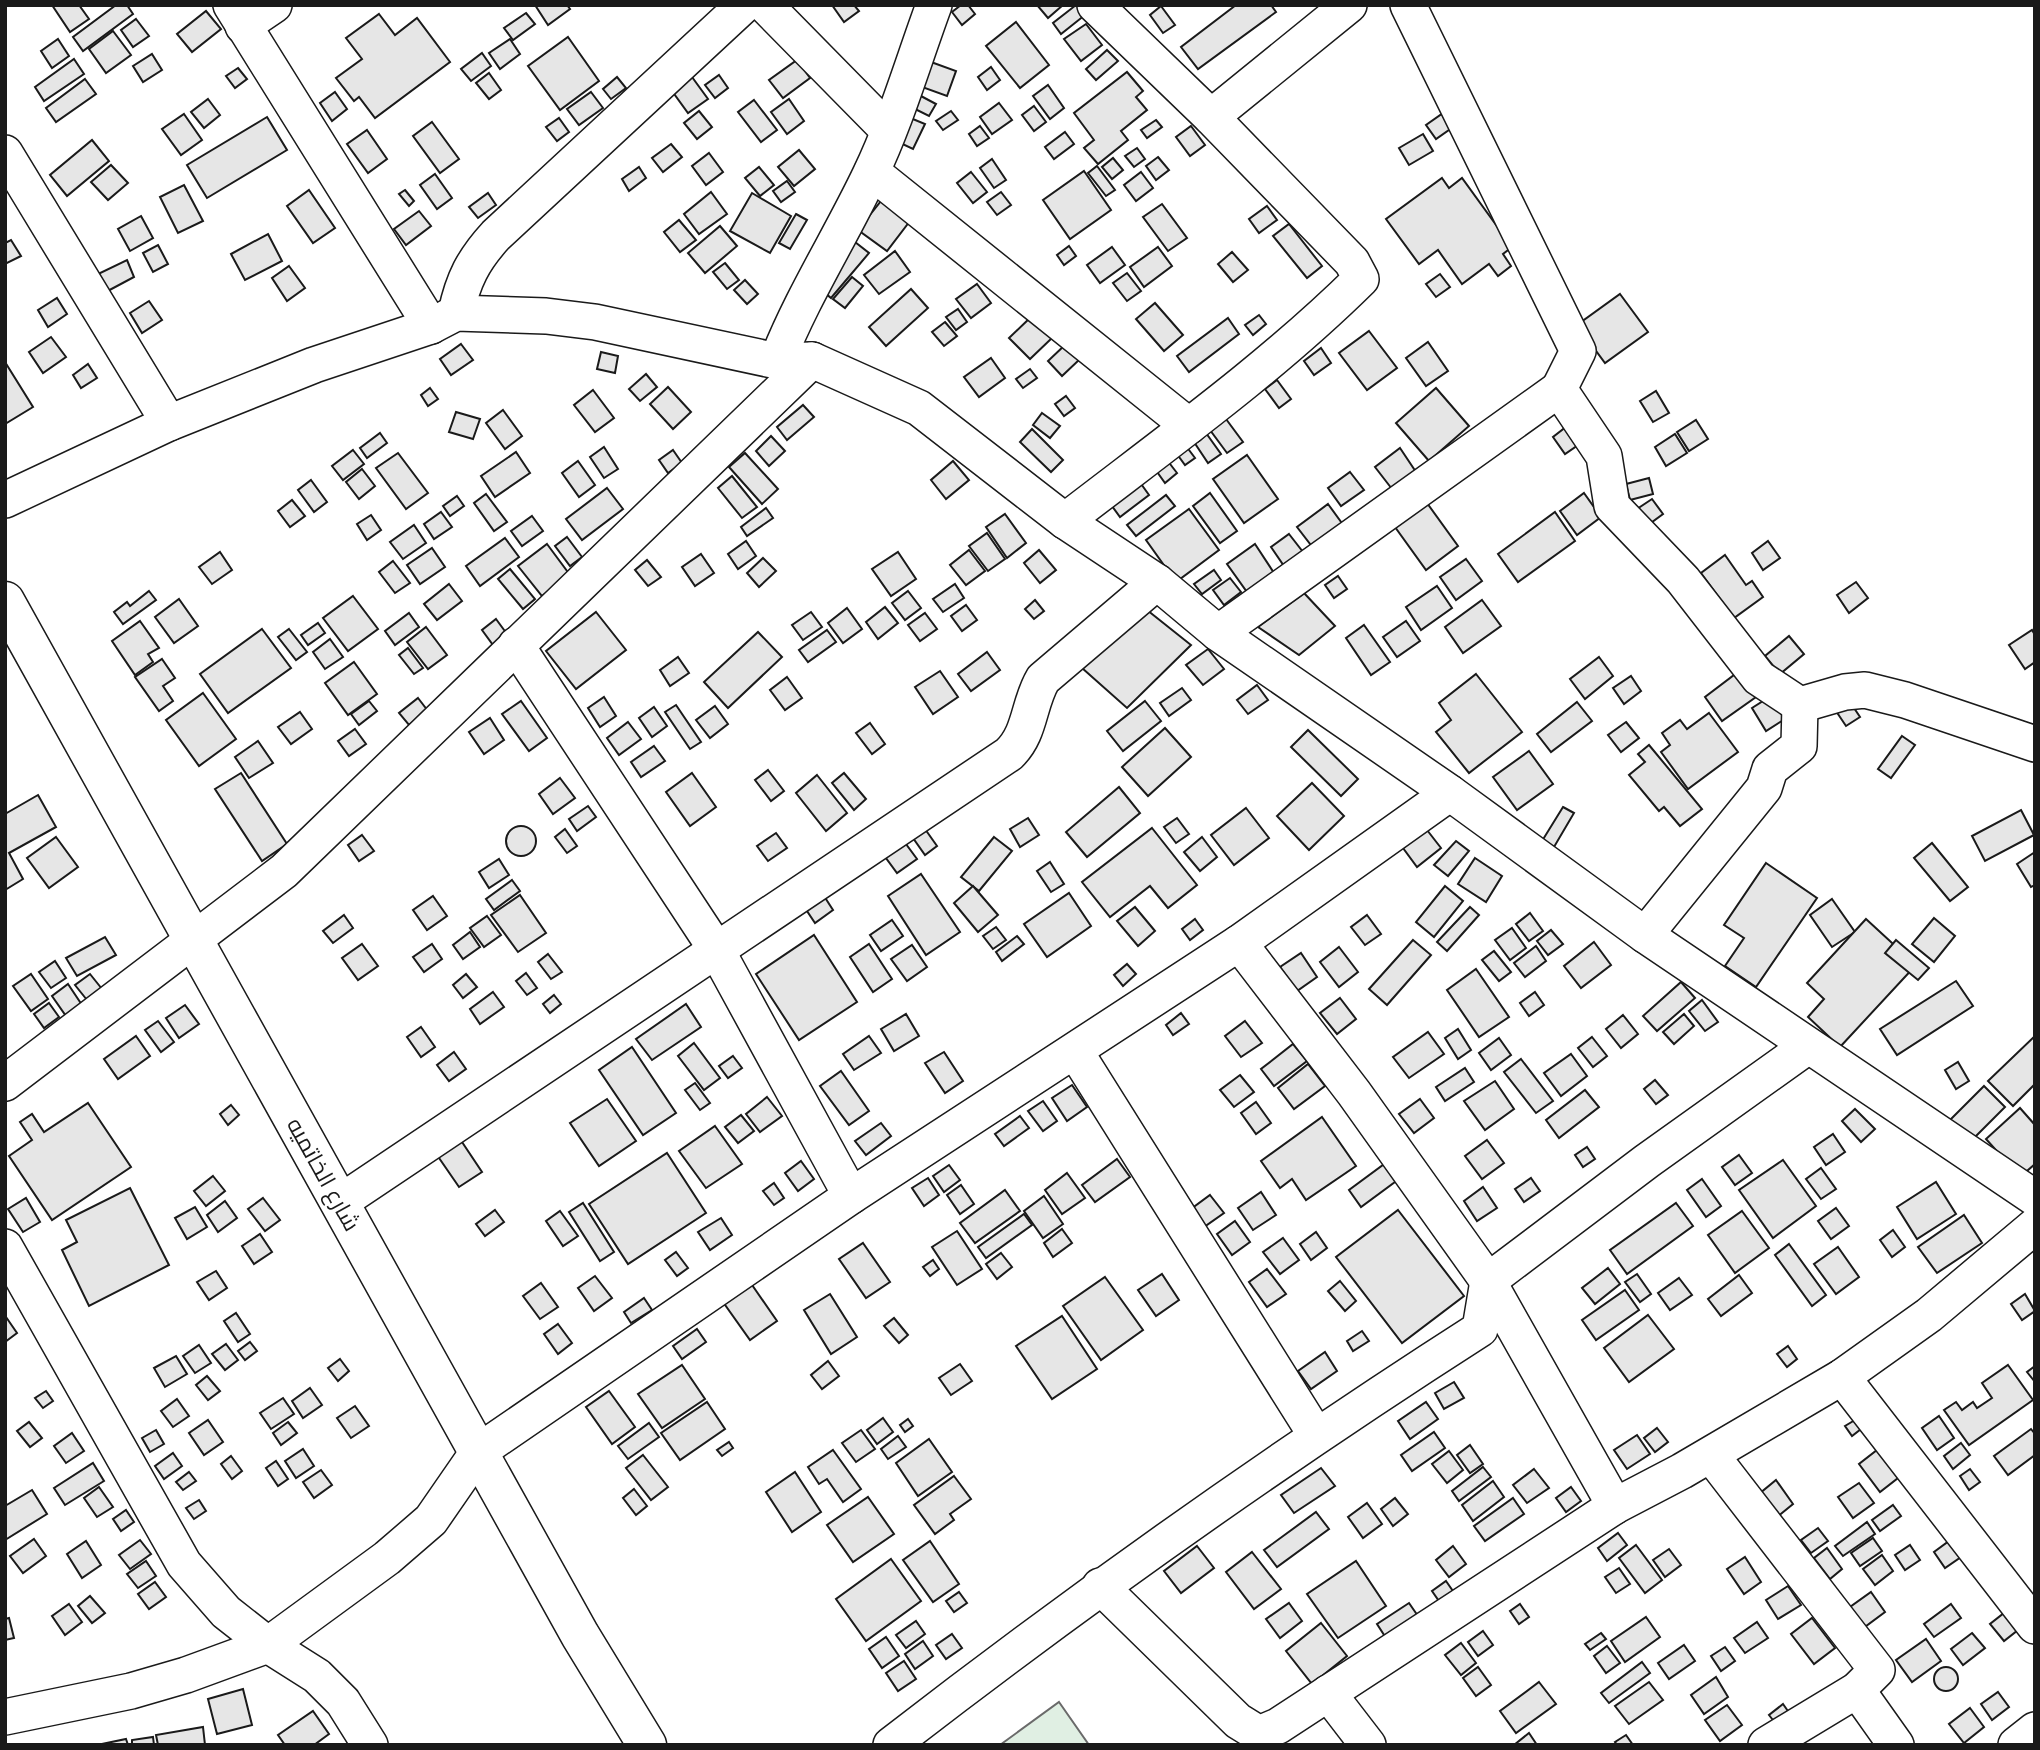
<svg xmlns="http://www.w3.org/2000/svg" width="2040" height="1750" font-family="'PT Serif',Cairo,serif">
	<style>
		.green { fill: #e0efe3; stroke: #6a6a6a; stroke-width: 2 }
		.building { fill: #e6e6e6; stroke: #1a1a1a; stroke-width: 2 }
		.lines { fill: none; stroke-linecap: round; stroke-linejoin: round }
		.street-casing { stroke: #1a1a1a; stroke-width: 38 }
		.secondary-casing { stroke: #1a1a1a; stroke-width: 41 }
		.street { stroke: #fff; stroke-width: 35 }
		.secondary { stroke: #fff; stroke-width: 38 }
		.labels { text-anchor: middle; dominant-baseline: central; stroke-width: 5; stroke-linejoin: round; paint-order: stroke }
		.street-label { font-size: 23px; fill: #1a1a1a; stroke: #fff }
	</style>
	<rect width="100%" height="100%" fill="#fff"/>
	<!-- green -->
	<path class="green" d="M1059,1702L1089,1745H1000Z"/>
	<!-- building -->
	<g class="building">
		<path d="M52,5H79L89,19L70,32Z"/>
		<path d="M116,5H127L133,14L83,51L73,37Z"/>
		<path d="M535,5H567L570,9L548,25Z"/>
		<path d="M832,5H854L859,11L844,22Z"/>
		<path d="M961,5H968L975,14L962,25L952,12Z"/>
		<path d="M1037,5H1063L1048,18Z"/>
		<path d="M1076,5L1085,15L1061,34L1053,23Z"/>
		<path d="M1236,5H1271L1276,12L1198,69L1181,47Z"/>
		<path d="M1161,6L1175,25L1163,33L1150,15Z"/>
		<path d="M206,11L221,29L192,52L177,34Z"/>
		<path d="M526,13L535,24L513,40L504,28Z"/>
		<path d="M379,14L395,35L417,18L450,62L375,118L359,97L354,101L336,78L362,59L346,38Z"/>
		<path d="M136,19L149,36L133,47L121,30Z"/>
		<path d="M1016,22L1049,65L1020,88L986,46Z"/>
		<path d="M1086,24L1102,45L1081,61L1064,39Z"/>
		<path d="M113,31L131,55L106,73L89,49Z"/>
		<path d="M568,37L599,81L560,110L528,66Z"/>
		<path d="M58,39L69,56L52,68L41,51Z"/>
		<path d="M510,39L520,54L500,69L489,53Z"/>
		<path d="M1107,50L1118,61L1096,80L1086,69Z"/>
		<path d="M482,53L491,66L471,81L461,69Z"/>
		<path d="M152,54L162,70L143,82L133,66Z"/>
		<path d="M74,59L84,74L44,101L35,87Z"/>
		<path d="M797,60L810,78L783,98L769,80Z"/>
		<path d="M931,62L956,71L947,96L922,87Z"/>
		<path d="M991,67L1000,80L987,90L978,77Z"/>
		<path d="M238,68L247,79L235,88L226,76Z"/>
		<path d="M1127,72L1143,91L1136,97L1147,110L1121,131L1128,140L1098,164L1084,148L1094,140L1074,113Z"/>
		<path d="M489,73L501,90L489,99L476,83Z"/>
		<path d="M719,75L728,88L715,98L705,85Z"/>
		<path d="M617,77L626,88L611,99L603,89Z"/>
		<path d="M692,77L708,99L688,113L672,91Z"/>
		<path d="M85,79L96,94L56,122L46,108Z"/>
		<path d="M1048,85L1064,108L1050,119L1033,96Z"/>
		<path d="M335,92L347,109L332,121L320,103Z"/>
		<path d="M591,92L603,108L579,125L567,109Z"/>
		<path d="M919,95L936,104L929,116L913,108Z"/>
		<path d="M208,99L220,115L204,128L191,112Z"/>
		<path d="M789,99L804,121L787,134L771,112Z"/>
		<path d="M754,100L777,130L761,142L738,112Z"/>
		<path d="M999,103L1012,120L992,134L980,117Z"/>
		<path d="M1034,106L1046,122L1034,131L1022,115Z"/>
		<path d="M699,111L712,127L697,139L684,123Z"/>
		<path d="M951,111L958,120L943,130L936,121Z"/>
		<path d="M1446,111L1456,125L1436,139L1426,125Z"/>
		<path d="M184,114L202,140L181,155L162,129Z"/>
		<path d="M267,117L287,150L207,198L187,165Z"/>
		<path d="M908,117L925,124L913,149L896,141Z"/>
		<path d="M559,118L569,132L557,141L546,127Z"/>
		<path d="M1156,120L1162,127L1147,138L1141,130Z"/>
		<path d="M432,122L459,159L440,173L413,136Z"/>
		<path d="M980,126L989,138L977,146L969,134Z"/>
		<path d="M1191,126L1205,145L1190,156L1176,137Z"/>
		<path d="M367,130L387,159L368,173L347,144Z"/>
		<path d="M1065,132L1074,144L1054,159L1045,147Z"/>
		<path d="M1423,134L1433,151L1409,165L1399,148Z"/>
		<path d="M92,140L109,161L67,196L50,175Z"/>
		<path d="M671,144L682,157L663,172L652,158Z"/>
		<path d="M1137,148L1145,159L1134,167L1125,156Z"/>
		<path d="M799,150L815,169L794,186L778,167Z"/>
		<path d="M709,153L723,172L706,185L692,166Z"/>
		<path d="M1158,157L1169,170L1156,180L1146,166Z"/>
		<path d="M1113,158L1123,170L1112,179L1102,167Z"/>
		<path d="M992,159L1006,180L994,188L980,168Z"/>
		<path d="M111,165L128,183L108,200L91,182Z"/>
		<path d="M1097,166L1115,190L1106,196L1088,173Z"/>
		<path d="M639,167L646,178L629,191L622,179Z"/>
		<path d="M759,167L774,185L760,196L745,178Z"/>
		<path d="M1084,171L1111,210L1070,239L1043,200Z"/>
		<path d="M971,172L987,192L973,203L957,183Z"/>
		<path d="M1141,172L1153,188L1136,201L1124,185Z"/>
		<path d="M435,174L452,198L437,209L420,185Z"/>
		<path d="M1442,178L1449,188L1462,178L1512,247L1503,254L1511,266L1498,276L1489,264L1462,284L1438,250L1419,264L1386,219Z"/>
		<path d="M787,181L795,192L781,202L773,191Z"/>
		<path d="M184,185L203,221L178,233L160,197Z"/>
		<path d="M309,190L335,228L313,243L287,206Z"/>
		<path d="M405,190L414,201L409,206L399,194Z"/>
		<path d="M711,192L727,214L699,234L684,214Z"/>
		<path d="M1001,192L1011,205L997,215L987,202Z"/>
		<path d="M488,193L496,205L478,218L469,207Z"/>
		<path d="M752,193L791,216L770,253L730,231Z"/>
		<path d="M885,196L913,217L887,251L858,230Z"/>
		<path d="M1162,204L1187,238L1168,251L1143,217Z"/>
		<path d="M1267,206L1277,220L1259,233L1249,219Z"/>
		<path d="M419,211L431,226L406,245L394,229Z"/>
		<path d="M796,214L807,220L790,249L779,243Z"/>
		<path d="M141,216L153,238L130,251L118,229Z"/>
		<path d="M679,220L696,240L680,252L664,232Z"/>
		<path d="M1289,224L1322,266L1307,278L1273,236Z"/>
		<path d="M720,226L737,246L705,273L688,253Z"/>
		<path d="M268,234L282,261L245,280L231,254Z"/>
		<path d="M11,240L21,256L5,264V243Z"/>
		<path d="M855,242L869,253L831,298L818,287Z"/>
		<path d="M158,245L168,264L153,272L143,253Z"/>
		<path d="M1069,246L1076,256L1064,265L1057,255Z"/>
		<path d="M1112,247L1125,265L1100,283L1087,265Z"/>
		<path d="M1158,247L1172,266L1144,287L1130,267Z"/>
		<path d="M895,251L910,272L879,294L864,275Z"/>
		<path d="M1232,252L1248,270L1233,282L1218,264Z"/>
		<path d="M127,260L134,277L104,293L96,275Z"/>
		<path d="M725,263L739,280L727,289L713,272Z"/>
		<path d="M289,266L305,288L287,301L272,278Z"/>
		<path d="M1127,273L1141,291L1127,301L1113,283Z"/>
		<path d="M1440,274L1450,287L1436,297L1426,284Z"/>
		<path d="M852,277L863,286L845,308L833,299Z"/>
		<path d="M745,280L758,294L747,304L734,290Z"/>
		<path d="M977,284L991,303L971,318L956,299Z"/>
		<path d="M911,289L928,308L886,346L869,327Z"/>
		<path d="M1620,294L1648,332L1605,363L1577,325Z"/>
		<path d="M57,298L67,314L48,327L38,310Z"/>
		<path d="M149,301L162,320L142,333L130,313Z"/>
		<path d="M1155,303L1183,335L1164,351L1136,319Z"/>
		<path d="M958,309L967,322L956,330L946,317Z"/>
		<path d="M1259,315L1266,324L1253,335L1245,325Z"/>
		<path d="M1032,316L1053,337L1030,359L1009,338Z"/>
		<path d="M1228,318L1239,334L1189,372L1177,356Z"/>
		<path d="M945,322L957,336L944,346L932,332Z"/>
		<path d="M1369,331L1397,368L1367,390L1339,353Z"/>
		<path d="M51,337L66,357L43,373L29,352Z"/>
		<path d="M1428,342L1448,371L1426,386L1406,358Z"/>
		<path d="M461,344L473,360L451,375L440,359Z"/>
		<path d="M1066,344L1080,359L1062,376L1048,361Z"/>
		<path d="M1321,348L1331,363L1314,375L1304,361Z"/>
		<path d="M601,352L618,356L615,373L597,369Z"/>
		<path d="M991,358L1005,378L979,397L964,377Z"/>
		<path d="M5,362L33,407L5,424Z"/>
		<path d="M88,364L97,378L81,388L73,375Z"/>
		<path d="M1030,369L1037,378L1023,388L1016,379Z"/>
		<path d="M646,374L657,387L640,401L629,389Z"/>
		<path d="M1277,380L1291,399L1279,408L1265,389Z"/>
		<path d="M668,387L691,412L673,429L650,404Z"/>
		<path d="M430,388L438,399L428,406L421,395Z"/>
		<path d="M1436,388L1469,426L1429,461L1396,423Z"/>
		<path d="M593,390L614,418L595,432L574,405Z"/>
		<path d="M1656,391L1669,413L1653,422L1640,401Z"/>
		<path d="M1066,396L1075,408L1064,416L1055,404Z"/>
		<path d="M803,405L814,417L787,440L777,427Z"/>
		<path d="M503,410L522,436L505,449L486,423Z"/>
		<path d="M456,412L480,419L473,439L449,432Z"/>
		<path d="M1042,413L1060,426L1050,438L1033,425Z"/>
		<path d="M1226,419L1243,442L1227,453L1210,430Z"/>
		<path d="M1696,420L1708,439L1689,451L1677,432Z"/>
		<path d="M1571,423L1584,441L1565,454L1553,437Z"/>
		<path d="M1032,429L1063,460L1051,472L1020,442Z"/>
		<path d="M380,433L387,443L367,458L360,448Z"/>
		<path d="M1206,433L1221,454L1208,463L1194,442Z"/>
		<path d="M1675,434L1687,453L1666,466L1655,447Z"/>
		<path d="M771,436L785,451L769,466L756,451Z"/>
		<path d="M1183,442L1195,458L1185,465L1174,450Z"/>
		<path d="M604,447L618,469L604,478L590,457Z"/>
		<path d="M1400,448L1416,472L1392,489L1375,467Z"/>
		<path d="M353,450L364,464L343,480L332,466Z"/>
		<path d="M673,450L682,463L668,473L659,460Z"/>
		<path d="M516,452L530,473L495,497L481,476Z"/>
		<path d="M398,453L428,493L406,509L376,468Z"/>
		<path d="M745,453L778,489L762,504L729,467Z"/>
		<path d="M1247,455L1278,499L1244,523L1213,479Z"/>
		<path d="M1167,460L1177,473L1165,483L1155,469Z"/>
		<path d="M578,461L595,485L579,497L562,473Z"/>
		<path d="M953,461L969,480L946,499L931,480Z"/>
		<path d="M362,469L375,486L359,499L346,482Z"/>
		<path d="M1350,472L1364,490L1341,506L1328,488Z"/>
		<path d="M732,476L757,507L742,518L718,488Z"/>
		<path d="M1649,478L1653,494L1630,500L1626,484Z"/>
		<path d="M311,480L327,502L314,512L298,490Z"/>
		<path d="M1139,481L1149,495L1120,517L1109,502Z"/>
		<path d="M607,488L623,509L582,540L566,519Z"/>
		<path d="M1210,493L1237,531L1220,543L1193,506Z"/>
		<path d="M1584,493L1601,517L1577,535L1560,511Z"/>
		<path d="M486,494L507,522L494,531L474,503Z"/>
		<path d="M1166,495L1175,506L1136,536L1127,525Z"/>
		<path d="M457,496L464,506L450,516L443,506Z"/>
		<path d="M1652,499L1663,514L1648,525L1637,509Z"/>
		<path d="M292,500L305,516L290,527L278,511Z"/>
		<path d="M1427,503L1458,546L1426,570L1395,527Z"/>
		<path d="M1328,504L1344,526L1314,549L1297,527Z"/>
		<path d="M766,508L773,518L747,536L741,527Z"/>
		<path d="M1189,509L1219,550L1176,582L1146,540Z"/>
		<path d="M441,512L452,527L434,539L424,524Z"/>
		<path d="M1555,512L1575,541L1518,582L1498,554Z"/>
		<path d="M1005,514L1026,543L1007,558L986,527Z"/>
		<path d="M371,515L381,530L367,540L357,524Z"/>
		<path d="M532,516L543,531L522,546L511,531Z"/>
		<path d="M414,525L426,543L403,559L390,542Z"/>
		<path d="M987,533L1005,559L988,571L969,546Z"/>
		<path d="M1289,534L1303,552L1284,566L1271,547Z"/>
		<path d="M567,537L582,557L570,566L555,546Z"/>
		<path d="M505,538L519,557L480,586L466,566Z"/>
		<path d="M746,541L756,556L738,569L728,554Z"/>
		<path d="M1768,541L1780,558L1763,570L1752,553Z"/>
		<path d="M547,544L570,575L542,596L518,566Z"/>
		<path d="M1255,544L1274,573L1247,592L1227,564Z"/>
		<path d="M432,548L445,567L420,584L407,565Z"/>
		<path d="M969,550L985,571L966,585L950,565Z"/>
		<path d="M1039,550L1056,570L1040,583L1024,563Z"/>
		<path d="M220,552L232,570L212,584L199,567Z"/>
		<path d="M898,552L916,579L891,596L872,569Z"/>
		<path d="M701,554L714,573L695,586L682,567Z"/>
		<path d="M1725,555L1746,585L1752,581L1763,597L1734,618L1701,573Z"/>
		<path d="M763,558L776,571L759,587L747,573Z"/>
		<path d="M1466,559L1482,581L1456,600L1440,577Z"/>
		<path d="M647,560L661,577L648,586L635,570Z"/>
		<path d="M393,561L410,583L395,593L379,572Z"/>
		<path d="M510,569L535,599L523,609L498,579Z"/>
		<path d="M1214,570L1221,580L1202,594L1194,584Z"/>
		<path d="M1338,576L1347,589L1334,598L1325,585Z"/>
		<path d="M1230,578L1241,592L1224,605L1213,590Z"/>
		<path d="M1856,582L1868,598L1849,613L1837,595Z"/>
		<path d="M449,584L462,601L437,620L424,604Z"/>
		<path d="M955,584L964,598L943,612L933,599Z"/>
		<path d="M1437,586L1452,608L1421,630L1406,607Z"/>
		<path d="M149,591L156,600L123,624L114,612L127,602L130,606Z"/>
		<path d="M908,591L921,608L905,620L892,603Z"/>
		<path d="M1304,593L1335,626L1299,655L1258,627Z"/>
		<path d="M353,596L378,629L348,651L323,618Z"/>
		<path d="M179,599L198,626L174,643L155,617Z"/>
		<path d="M1035,600L1044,611L1034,619L1025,609Z"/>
		<path d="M1482,600L1501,626L1463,653L1445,627Z"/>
		<path d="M966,605L977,620L962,631L951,616Z"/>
		<path d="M885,607L898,623L878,639L866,622Z"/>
		<path d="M847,608L862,629L843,643L828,623Z"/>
		<path d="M1147,610L1191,645L1127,708L1082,668Z"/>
		<path d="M596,612L626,650L576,689L546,651Z"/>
		<path d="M811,612L822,627L803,640L792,625Z"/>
		<path d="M409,613L419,627L395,645L385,631Z"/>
		<path d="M925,613L937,629L920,641L908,625Z"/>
		<path d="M496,619L507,634L493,645L482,630Z"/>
		<path d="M140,621L159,648L148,654L153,662L135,675L112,641Z"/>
		<path d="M1406,621L1420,641L1397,657L1383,637Z"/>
		<path d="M318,623L325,633L308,645L301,635Z"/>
		<path d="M1364,625L1390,662L1371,675L1346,638Z"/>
		<path d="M426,627L447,655L428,669L407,642Z"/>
		<path d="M262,629L291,668L228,713L200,674Z"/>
		<path d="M289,629L307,652L296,660L278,637Z"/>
		<path d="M827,630L836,642L808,662L799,650Z"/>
		<path d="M2032,630L2035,635V662L2025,669L2009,645Z"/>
		<path d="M758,632L782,657L728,708L704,682Z"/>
		<path d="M1789,636L1804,654L1780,674L1765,656Z"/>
		<path d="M330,639L343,657L325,669L313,652Z"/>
		<path d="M408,648L423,668L414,674L399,655Z"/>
		<path d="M1208,649L1224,669L1203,685L1186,665Z"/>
		<path d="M987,652L1000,670L971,691L958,674Z"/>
		<path d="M678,657L689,673L670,686L660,670Z"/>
		<path d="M1599,657L1613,676L1585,699L1570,679Z"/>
		<path d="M162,659L175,678L163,686L173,701L159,711L135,677Z"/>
		<path d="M354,662L377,694L348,715L325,683Z"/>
		<path d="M940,671L958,697L933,714L915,687Z"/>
		<path d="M1738,672L1756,697L1722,721L1705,697Z"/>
		<path d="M1476,674L1522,732L1469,773L1436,732L1451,720L1439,703Z"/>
		<path d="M1631,676L1641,691L1624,704L1613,688Z"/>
		<path d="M787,677L802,698L785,710L770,690Z"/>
		<path d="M1257,685L1268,700L1248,714L1237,700Z"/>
		<path d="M1182,688L1191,700L1169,716L1160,703Z"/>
		<path d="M203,693L236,739L199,766L166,720Z"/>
		<path d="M1771,696L1785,719L1766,731L1752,708Z"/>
		<path d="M604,697L616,716L600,727L588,708Z"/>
		<path d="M418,698L428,711L409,725L399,713Z"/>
		<path d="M369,701L377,711L359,725L351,714Z"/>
		<path d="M521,701L547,738L529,751L502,714Z"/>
		<path d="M1145,701L1161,721L1123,751L1107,731Z"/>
		<path d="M1577,702L1592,721L1551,752L1537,734Z"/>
		<path d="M1850,702L1860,717L1846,726L1836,711Z"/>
		<path d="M676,705L701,742L690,749L665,712Z"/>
		<path d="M715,706L728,724L710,738L696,720Z"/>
		<path d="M654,707L667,726L652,737L639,718Z"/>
		<path d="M300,712L312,729L291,744L278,727Z"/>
		<path d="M1709,713L1738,752L1688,789L1661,752L1670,745L1662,733L1680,720L1687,729Z"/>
		<path d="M490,718L504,740L484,754L469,732Z"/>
		<path d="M628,722L641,739L619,755L607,738Z"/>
		<path d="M1626,722L1639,738L1621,752L1608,735Z"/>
		<path d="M870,723L885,744L872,754L856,733Z"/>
		<path d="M1165,728L1191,757L1148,796L1122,767Z"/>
		<path d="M355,729L366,744L349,756L338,741Z"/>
		<path d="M1308,730L1358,779L1341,796L1291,747Z"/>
		<path d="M1902,736L1915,745L1891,778L1878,769Z"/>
		<path d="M258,741L273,763L249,778L235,757Z"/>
		<path d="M1649,745L1702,809L1680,826L1664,807L1659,811L1629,775L1645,762L1638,754Z"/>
		<path d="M654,746L665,761L641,777L631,762Z"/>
		<path d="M1529,751L1553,784L1517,810L1493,777Z"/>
		<path d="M768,770L784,791L771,801L755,780Z"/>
		<path d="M241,773L287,844L262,861L215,789Z"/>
		<path d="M692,773L716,807L690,826L666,792Z"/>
		<path d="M844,773L866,799L854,810L832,783Z"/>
		<path d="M817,775L847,813L826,831L796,793Z"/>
		<path d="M560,778L575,798L553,814L539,794Z"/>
		<path d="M1312,783L1344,816L1309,850L1277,816Z"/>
		<path d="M1119,787L1140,813L1087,857L1066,832Z"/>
		<path d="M38,795L56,827L9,853L23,879L5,890V814Z"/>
		<path d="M588,806L596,817L577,831L569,819Z"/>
		<path d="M1563,807L1574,813L1554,847L1542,841Z"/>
		<path d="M1246,808L1269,838L1234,865L1211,835Z"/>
		<path d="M2021,810L2034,835L1985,861L1972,836Z"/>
		<path d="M1028,818L1039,835L1020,847L1010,829Z"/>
		<path d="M1177,818L1189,834L1176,843L1164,827Z"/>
		<circle cx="521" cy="841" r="15"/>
		<path d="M1152,828L1197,885L1168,908L1150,886L1110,917L1082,882Z"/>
		<path d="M565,829L577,846L567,853L555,837Z"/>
		<path d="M925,829L937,846L925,855L913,838Z"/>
		<path d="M1427,830L1441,848L1417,867L1403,848Z"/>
		<path d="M776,833L787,848L768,861L757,846Z"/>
		<path d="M362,835L374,851L359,861L348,845Z"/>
		<path d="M56,837L78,867L49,888L27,858Z"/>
		<path d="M994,837L1012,851L979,891L961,877Z"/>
		<path d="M1202,837L1217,857L1200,871L1184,852Z"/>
		<path d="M903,840L917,859L897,873L883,854Z"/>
		<path d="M1456,841L1469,851L1448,876L1434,865Z"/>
		<path d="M1932,843L1968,887L1950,901L1914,858Z"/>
		<path d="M2035,852V885L2031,887L2017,864Z"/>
		<path d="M1475,858L1502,876L1486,902L1458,884Z"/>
		<path d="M499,859L509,875L489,888L479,872Z"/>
		<path d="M1050,862L1064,884L1051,892L1037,871Z"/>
		<path d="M1766,863L1817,898L1756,987L1725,966L1744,938L1724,925Z"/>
		<path d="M921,874L960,932L926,955L888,896Z"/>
		<path d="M512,880L520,891L494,910L486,899Z"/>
		<path d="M973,886L998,915L978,932L954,903Z"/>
		<path d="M1445,886L1463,901L1434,937L1416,922Z"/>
		<path d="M1069,893L1091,926L1047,957L1024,924Z"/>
		<path d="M520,895L546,933L518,952L491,915Z"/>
		<path d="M433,896L447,916L427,930L413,910Z"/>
		<path d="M824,896L833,910L815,923L805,908Z"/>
		<path d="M1832,899L1855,932L1832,947L1810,915Z"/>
		<path d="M1135,907L1155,931L1138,946L1117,921Z"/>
		<path d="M1470,907L1479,915L1447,951L1437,942Z"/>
		<path d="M1530,913L1543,931L1529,941L1516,924Z"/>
		<path d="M344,915L353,928L333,943L323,931Z"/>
		<path d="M1367,915L1381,934L1365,945L1351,927Z"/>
		<path d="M487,916L501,935L484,947L470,928Z"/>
		<path d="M1934,918L1955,936L1934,962L1912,944Z"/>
		<path d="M1195,919L1203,930L1190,940L1182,929Z"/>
		<path d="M1866,919L1916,965L1840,1047L1808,1017L1824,999L1807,983Z"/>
		<path d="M892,920L903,936L881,951L870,935Z"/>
		<path d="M996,927L1006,940L993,949L983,936Z"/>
		<path d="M1512,928L1526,948L1510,960L1495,940Z"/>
		<path d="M1551,930L1563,944L1548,955L1537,941Z"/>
		<path d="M470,932L480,947L463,959L453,945Z"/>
		<path d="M814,935L857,1002L799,1040L756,974Z"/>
		<path d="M1017,936L1024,944L1002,961L996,952Z"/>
		<path d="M105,937L116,955L77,976L66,958Z"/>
		<path d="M1413,940L1431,955L1387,1005L1369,989Z"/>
		<path d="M1896,940L1929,968L1918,980L1885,953Z"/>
		<path d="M1594,942L1611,965L1581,988L1564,966Z"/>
		<path d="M362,944L378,966L358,980L342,958Z"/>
		<path d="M432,944L442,959L424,972L413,957Z"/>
		<path d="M869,944L892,979L873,992L850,957Z"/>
		<path d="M912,945L927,967L907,981L891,959Z"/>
		<path d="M1536,946L1546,961L1525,977L1514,963Z"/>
		<path d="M1339,947L1358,972L1339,987L1320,962Z"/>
		<path d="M1494,951L1511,972L1499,981L1482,960Z"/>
		<path d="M1301,953L1317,977L1297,991L1280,967Z"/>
		<path d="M548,954L562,972L551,979L538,962Z"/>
		<path d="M55,961L66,978L51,988L39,972Z"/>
		<path d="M1127,964L1136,974L1123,986L1114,975Z"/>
		<path d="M1476,969L1509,1017L1479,1037L1447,990Z"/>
		<path d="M526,973L537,988L527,995L516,981Z"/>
		<path d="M31,974L48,999L31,1011L13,986Z"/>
		<path d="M90,974L102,989L87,1000L75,985Z"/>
		<path d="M466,974L477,987L463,998L453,985Z"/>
		<path d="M1956,981L1973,1006L1897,1055L1880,1029Z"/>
		<path d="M1681,982L1695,998L1657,1031L1643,1016Z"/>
		<path d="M68,984L82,1005L66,1016L52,996Z"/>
		<path d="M493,992L504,1007L480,1024L470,1009Z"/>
		<path d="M1535,992L1544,1005L1529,1016L1520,1003Z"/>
		<path d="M554,995L561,1004L550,1013L543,1004Z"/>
		<path d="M1340,998L1356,1019L1337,1034L1320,1013Z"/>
		<path d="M1702,1000L1718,1022L1705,1031L1689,1011Z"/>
		<path d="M49,1003L59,1017L44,1028L34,1014Z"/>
		<path d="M686,1004L701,1027L652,1060L636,1039Z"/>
		<path d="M185,1005L199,1024L179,1038L166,1018Z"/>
		<path d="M1181,1013L1189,1024L1173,1035L1166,1025Z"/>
		<path d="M906,1014L919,1036L894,1051L881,1029Z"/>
		<path d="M1684,1014L1694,1026L1674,1044L1663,1032Z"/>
		<path d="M1623,1015L1638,1034L1621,1048L1606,1029Z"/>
		<path d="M158,1021L174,1042L161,1052L145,1030Z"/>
		<path d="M1245,1021L1262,1043L1241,1057L1225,1036Z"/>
		<path d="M421,1027L435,1047L421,1057L407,1037Z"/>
		<path d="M1458,1029L1471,1050L1458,1059L1445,1038Z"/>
		<path d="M1428,1032L1444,1054L1409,1078L1393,1057Z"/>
		<path d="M136,1036L150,1056L118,1079L104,1059Z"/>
		<path d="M869,1036L881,1053L854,1070L843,1054Z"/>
		<path d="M2035,1036V1084L2013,1106L1988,1081Z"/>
		<path d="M1592,1037L1607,1056L1593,1067L1578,1048Z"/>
		<path d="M1499,1038L1511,1055L1491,1070L1479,1053Z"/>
		<path d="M694,1043L720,1078L704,1090L678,1056Z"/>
		<path d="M1293,1044L1307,1061L1274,1086L1261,1069Z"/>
		<path d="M632,1047L676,1113L643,1135L599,1070Z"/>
		<path d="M454,1052L466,1069L449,1081L437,1065Z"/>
		<path d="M944,1052L963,1081L945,1093L925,1063Z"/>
		<path d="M1571,1054L1587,1076L1561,1096L1544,1073Z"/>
		<path d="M733,1056L742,1068L728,1078L719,1066Z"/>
		<path d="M1521,1059L1553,1101L1536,1113L1504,1072Z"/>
		<path d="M1958,1062L1969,1081L1956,1089L1945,1070Z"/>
		<path d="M1308,1064L1325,1086L1294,1109L1278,1088Z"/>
		<path d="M1465,1068L1474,1082L1445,1101L1436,1087Z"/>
		<path d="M841,1071L869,1111L849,1125L820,1086Z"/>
		<path d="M1240,1075L1254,1092L1234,1107L1220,1090Z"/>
		<path d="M1655,1080L1668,1095L1656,1104L1644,1089Z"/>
		<path d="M1495,1081L1514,1109L1485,1130L1464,1101Z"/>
		<path d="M695,1083L710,1103L700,1110L685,1090Z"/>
		<path d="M1072,1085L1087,1107L1067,1121L1052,1098Z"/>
		<path d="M1984,1086L2005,1107L1967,1145L1946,1124Z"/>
		<path d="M1585,1090L1599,1107L1559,1138L1546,1120Z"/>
		<path d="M767,1097L782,1116L760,1132L746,1114Z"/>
		<path d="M607,1099L636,1141L599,1166L570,1123Z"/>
		<path d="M1420,1099L1434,1118L1414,1133L1399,1114Z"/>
		<path d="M1043,1101L1057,1121L1043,1131L1028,1111Z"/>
		<path d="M1256,1102L1271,1123L1256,1134L1241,1113Z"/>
		<path d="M88,1103L131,1167L52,1220L9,1156L32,1140L20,1122L32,1114L44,1132Z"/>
		<path d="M231,1105L239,1115L228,1125L220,1114Z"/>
		<path d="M2020,1108L2035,1125V1164L2020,1177L1986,1139Z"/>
		<path d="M1855,1109L1875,1129L1861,1142L1842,1121Z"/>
		<path d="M741,1115L754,1131L738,1143L725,1127Z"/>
		<path d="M1020,1116L1029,1128L1004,1146L995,1134Z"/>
		<path d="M1322,1117L1356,1166L1306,1200L1292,1179L1280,1188L1261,1161Z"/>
		<path d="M881,1123L891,1136L866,1155L855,1141Z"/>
		<path d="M715,1126L742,1164L706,1188L679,1151Z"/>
		<path d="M1833,1134L1845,1152L1826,1165L1814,1147Z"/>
		<path d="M460,1139L482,1172L459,1187L437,1155Z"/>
		<path d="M1487,1140L1504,1163L1482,1179L1465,1156Z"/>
		<path d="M1587,1147L1595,1159L1583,1167L1575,1155Z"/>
		<path d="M667,1153L706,1213L628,1264L589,1204Z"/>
		<path d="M1739,1155L1752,1173L1735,1185L1722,1167Z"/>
		<path d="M1117,1159L1130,1177L1095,1202L1082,1185Z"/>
		<path d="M1783,1160L1816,1206L1773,1238L1739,1190Z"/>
		<path d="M801,1161L814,1179L798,1191L785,1173Z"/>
		<path d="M1387,1162L1399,1179L1361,1207L1349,1190Z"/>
		<path d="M949,1165L960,1180L944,1192L933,1176Z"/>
		<path d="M1821,1168L1836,1189L1821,1199L1806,1179Z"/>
		<path d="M1067,1173L1085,1198L1062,1214L1045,1190Z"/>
		<path d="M213,1176L225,1191L206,1206L194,1191Z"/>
		<path d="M928,1178L939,1195L924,1206L912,1188Z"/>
		<path d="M1531,1178L1540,1191L1524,1202L1515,1189Z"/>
		<path d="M1702,1179L1721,1206L1706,1217L1687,1190Z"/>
		<path d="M1936,1182L1956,1214L1917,1239L1897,1207Z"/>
		<path d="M774,1183L784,1198L774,1205L763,1191Z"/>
		<path d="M961,1185L974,1204L960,1214L947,1195Z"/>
		<path d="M1483,1187L1497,1208L1477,1221L1464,1201Z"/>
		<path d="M130,1188L169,1265L89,1306L62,1250L77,1242L66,1220Z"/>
		<path d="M1005,1190L1020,1211L975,1243L960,1223Z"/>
		<path d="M1261,1192L1276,1215L1253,1230L1238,1208Z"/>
		<path d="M1210,1195L1224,1213L1204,1227L1191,1209Z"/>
		<path d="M1044,1196L1063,1224L1043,1238L1024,1211Z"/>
		<path d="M26,1198L40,1222L23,1232L8,1209Z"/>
		<path d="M263,1198L280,1220L265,1231L248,1209Z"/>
		<path d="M225,1201L237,1218L218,1232L207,1215Z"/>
		<path d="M583,1203L614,1252L600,1261L569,1212Z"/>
		<path d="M1676,1203L1693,1226L1627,1274L1610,1250Z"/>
		<path d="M195,1207L207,1227L187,1239L175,1218Z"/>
		<path d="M1836,1208L1849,1226L1831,1239L1818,1221Z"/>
		<path d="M495,1210L504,1222L485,1236L476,1224Z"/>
		<path d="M1398,1210L1464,1296L1402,1343L1336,1257Z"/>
		<path d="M560,1211L578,1236L563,1246L546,1221Z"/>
		<path d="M1742,1211L1769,1248L1735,1273L1708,1235Z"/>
		<path d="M1024,1214L1032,1225L986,1258L978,1247Z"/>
		<path d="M1964,1215L1982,1243L1937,1273L1918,1247Z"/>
		<path d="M721,1218L732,1235L710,1250L698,1232Z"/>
		<path d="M1235,1221L1250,1242L1232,1255L1217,1234Z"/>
		<path d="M1062,1229L1072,1243L1053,1257L1044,1243Z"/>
		<path d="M1893,1230L1905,1247L1892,1257L1880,1240Z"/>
		<path d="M957,1231L982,1269L957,1285L932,1247Z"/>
		<path d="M1316,1232L1327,1248L1311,1260L1300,1244Z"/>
		<path d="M260,1234L272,1252L254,1264L242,1246Z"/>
		<path d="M1283,1238L1299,1260L1280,1274L1263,1252Z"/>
		<path d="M863,1243L890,1282L866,1298L839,1259Z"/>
		<path d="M1789,1244L1826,1295L1812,1306L1775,1255Z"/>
		<path d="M1838,1247L1859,1277L1836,1294L1814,1264Z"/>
		<path d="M676,1252L688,1268L677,1276L665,1260Z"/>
		<path d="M1001,1253L1012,1267L997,1279L986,1264Z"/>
		<path d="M933,1260L939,1269L930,1276L923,1267Z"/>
		<path d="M1608,1268L1620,1284L1595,1304L1582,1288Z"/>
		<path d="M1267,1269L1286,1294L1267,1307L1249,1282Z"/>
		<path d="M216,1271L227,1288L209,1300L197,1282Z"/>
		<path d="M1162,1274L1179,1300L1156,1316L1138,1290Z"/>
		<path d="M1637,1274L1651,1294L1640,1302L1625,1282Z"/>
		<path d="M1739,1275L1752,1293L1721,1316L1708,1299Z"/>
		<path d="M595,1276L612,1298L594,1311L578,1288Z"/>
		<path d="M1105,1277L1143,1330L1101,1360L1063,1306Z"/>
		<path d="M1679,1278L1692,1295L1670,1310L1658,1293Z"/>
		<path d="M1340,1281L1356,1301L1345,1311L1328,1291Z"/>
		<path d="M750,1282L777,1321L750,1340L723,1302Z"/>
		<path d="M541,1283L558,1307L540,1319L523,1296Z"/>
		<path d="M1625,1290L1639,1310L1596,1340L1582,1320Z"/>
		<path d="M830,1294L857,1337L831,1354L804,1310Z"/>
		<path d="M2025,1294L2035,1311L2022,1320L2011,1304Z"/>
		<path d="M644,1298L652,1310L631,1323L624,1312Z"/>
		<path d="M236,1313L250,1334L238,1342L224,1321Z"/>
		<path d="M1648,1315L1674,1349L1629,1382L1604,1348Z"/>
		<path d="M1062,1316L1097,1369L1052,1399L1016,1346Z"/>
		<path d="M6,1317L17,1333L5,1342V1318Z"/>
		<path d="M894,1318L908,1335L899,1343L884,1326Z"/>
		<path d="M558,1324L572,1343L558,1354L544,1334Z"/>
		<path d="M697,1329L706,1342L682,1359L673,1346Z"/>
		<path d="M1362,1331L1369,1341L1353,1351L1347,1341Z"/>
		<path d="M250,1342L257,1351L245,1360L238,1351Z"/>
		<path d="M226,1344L238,1360L225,1370L212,1354Z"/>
		<path d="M199,1345L211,1363L195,1373L183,1356Z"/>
		<path d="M1788,1346L1797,1359L1787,1367L1777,1354Z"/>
		<path d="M1325,1352L1337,1371L1311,1389L1298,1371Z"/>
		<path d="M176,1356L187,1374L165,1387L154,1368Z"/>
		<path d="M340,1359L349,1371L338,1381L328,1368Z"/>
		<path d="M828,1361L839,1376L822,1389L811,1375Z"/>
		<path d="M960,1364L972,1381L951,1395L939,1378Z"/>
		<path d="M682,1365L705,1399L662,1428L638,1394Z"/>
		<path d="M2008,1365L2033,1400L1969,1445L1944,1410L1956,1402L1962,1410L1973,1402L1977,1408L1992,1398L1982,1383Z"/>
		<path d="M2035,1366V1382L2027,1372Z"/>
		<path d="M207,1376L220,1391L208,1400L196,1385Z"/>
		<path d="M1454,1382L1464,1398L1444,1409L1435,1393Z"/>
		<path d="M310,1388L322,1405L303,1418L292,1401Z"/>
		<path d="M46,1391L53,1401L43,1408L35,1398Z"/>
		<path d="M609,1391L635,1427L612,1444L586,1407Z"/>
		<path d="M283,1398L294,1414L271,1429L260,1413Z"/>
		<path d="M177,1399L189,1416L173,1427L161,1411Z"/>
		<path d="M707,1402L725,1429L680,1460L661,1433Z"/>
		<path d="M1426,1402L1438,1419L1410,1439L1398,1421Z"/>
		<path d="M355,1406L369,1426L351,1438L337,1418Z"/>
		<path d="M1939,1416L1954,1438L1937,1450L1922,1428Z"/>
		<path d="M883,1418L893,1432L877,1444L867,1430Z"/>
		<path d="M908,1419L913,1426L905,1432L900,1425Z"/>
		<path d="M208,1420L223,1442L204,1455L189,1433Z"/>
		<path d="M1855,1420L1861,1429L1852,1436L1845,1426Z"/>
		<path d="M29,1422L42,1438L30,1447L17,1431Z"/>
		<path d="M288,1422L297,1433L281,1445L273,1433Z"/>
		<path d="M649,1423L659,1437L628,1459L618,1446Z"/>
		<path d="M1657,1428L1668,1442L1655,1452L1644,1438Z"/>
		<path d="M2031,1429L2035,1434V1455L2008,1475L1994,1456Z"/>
		<path d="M156,1430L164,1444L150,1452L142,1438Z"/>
		<path d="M861,1430L875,1449L856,1462L842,1443Z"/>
		<path d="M1434,1432L1445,1448L1412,1471L1401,1455Z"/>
		<path d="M72,1433L84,1451L66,1463L54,1446Z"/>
		<path d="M1637,1435L1650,1454L1627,1469L1614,1450Z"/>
		<path d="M898,1436L906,1447L888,1459L881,1449Z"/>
		<path d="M929,1439L952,1472L918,1496L896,1463Z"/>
		<path d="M729,1442L733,1448L722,1456L717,1450Z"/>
		<path d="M1961,1443L1970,1455L1953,1469L1944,1456Z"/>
		<path d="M1470,1445L1483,1464L1470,1473L1457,1455Z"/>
		<path d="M303,1449L314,1466L296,1478L285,1461Z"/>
		<path d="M833,1450L861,1489L843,1502L827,1479L819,1484L808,1467Z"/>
		<path d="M1877,1450L1898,1478L1880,1492L1859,1464Z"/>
		<path d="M1449,1451L1463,1470L1447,1483L1432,1464Z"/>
		<path d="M173,1453L182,1466L164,1479L155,1466Z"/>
		<path d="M643,1455L668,1487L651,1500L626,1468Z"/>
		<path d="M231,1456L242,1471L232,1479L221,1464Z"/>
		<path d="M276,1461L288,1479L278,1486L266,1468Z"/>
		<path d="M93,1463L104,1481L65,1505L54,1488Z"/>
		<path d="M1483,1467L1491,1477L1459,1501L1452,1491Z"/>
		<path d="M1321,1468L1335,1486L1294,1513L1281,1495Z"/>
		<path d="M1534,1469L1549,1488L1527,1503L1513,1485Z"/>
		<path d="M1970,1469L1980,1482L1969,1490L1960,1476Z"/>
		<path d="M321,1470L332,1485L314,1498L303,1482Z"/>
		<path d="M189,1472L196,1481L183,1490L176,1482Z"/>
		<path d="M795,1472L821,1512L792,1532L766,1492Z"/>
		<path d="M954,1476L971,1499L950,1514L954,1520L935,1534L914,1505Z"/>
		<path d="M1776,1480L1793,1504L1777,1517L1759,1494Z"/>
		<path d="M1493,1481L1504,1497L1473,1521L1462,1505Z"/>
		<path d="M1859,1483L1874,1503L1853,1518L1838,1497Z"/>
		<path d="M99,1487L113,1507L97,1517L84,1498Z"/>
		<path d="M1571,1487L1581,1501L1566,1512L1556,1498Z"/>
		<path d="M634,1489L647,1506L636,1515L623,1498Z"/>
		<path d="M32,1490L47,1514L5,1540V1506Z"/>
		<path d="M868,1497L894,1534L853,1562L827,1525Z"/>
		<path d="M1395,1498L1408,1514L1393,1526L1381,1509Z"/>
		<path d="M1513,1498L1524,1514L1485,1541L1474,1526Z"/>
		<path d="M199,1500L206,1511L194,1519L186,1508Z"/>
		<path d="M1367,1503L1382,1524L1363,1538L1348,1517Z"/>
		<path d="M1893,1505L1901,1516L1880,1531L1872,1520Z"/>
		<path d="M126,1510L134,1522L121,1531L113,1519Z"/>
		<path d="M1316,1512L1329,1529L1277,1567L1264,1550Z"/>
		<path d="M1867,1522L1875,1534L1843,1556L1835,1546Z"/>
		<path d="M1818,1528L1828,1541L1811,1553L1801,1540Z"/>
		<path d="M1618,1533L1627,1545L1607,1561L1598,1548Z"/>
		<path d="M1873,1538L1882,1551L1860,1566L1851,1553Z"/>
		<path d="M34,1539L46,1556L23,1573L10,1556Z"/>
		<path d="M140,1540L151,1554L130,1569L119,1555Z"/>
		<path d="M86,1541L101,1565L82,1578L67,1554Z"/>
		<path d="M930,1541L959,1584L933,1602L903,1560Z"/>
		<path d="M1949,1541L1961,1557L1945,1568L1934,1552Z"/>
		<path d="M1636,1545L1662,1580L1645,1593L1619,1558Z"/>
		<path d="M1910,1545L1920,1560L1905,1570L1895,1555Z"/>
		<path d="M1197,1546L1214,1568L1181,1593L1164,1571Z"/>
		<path d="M1453,1546L1466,1564L1449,1577L1436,1560Z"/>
		<path d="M1827,1548L1842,1569L1830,1579L1814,1558Z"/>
		<path d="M1669,1549L1681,1565L1665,1577L1653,1560Z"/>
		<path d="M1252,1552L1281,1589L1254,1609L1226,1572Z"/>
		<path d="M1882,1555L1893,1571L1875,1585L1863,1569Z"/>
		<path d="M1745,1557L1761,1582L1744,1594L1727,1569Z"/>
		<path d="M891,1559L921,1601L866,1641L836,1599Z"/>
		<path d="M146,1561L156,1576L138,1588L127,1574Z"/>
		<path d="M1356,1561L1386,1606L1338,1638L1307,1594Z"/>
		<path d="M1619,1568L1630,1584L1616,1593L1605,1577Z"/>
		<path d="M1446,1581L1455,1594L1441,1604L1432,1591Z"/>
		<path d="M155,1582L166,1597L149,1609L138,1594Z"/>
		<path d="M1788,1586L1801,1605L1778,1619L1766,1600Z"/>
		<path d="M959,1592L967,1603L954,1612L946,1601Z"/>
		<path d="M1871,1592L1885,1612L1858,1632L1843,1612Z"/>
		<path d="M90,1596L105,1613L92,1623L78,1606Z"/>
		<path d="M1289,1603L1302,1621L1280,1638L1266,1619Z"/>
		<path d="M1409,1603L1420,1619L1388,1641L1377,1624Z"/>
		<path d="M69,1604L82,1622L65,1635L52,1616Z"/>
		<path d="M1520,1604L1529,1617L1519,1624L1510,1611Z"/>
		<path d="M1951,1604L1961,1618L1934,1637L1924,1624Z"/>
		<path d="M2004,1613L2018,1630L2004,1641L1990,1624Z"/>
		<path d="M1646,1617L1660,1637L1625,1662L1611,1641Z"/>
		<path d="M9,1618L14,1638L5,1640V1619Z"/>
		<path d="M1812,1618L1835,1648L1814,1664L1791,1634Z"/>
		<path d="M916,1621L925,1634L906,1648L896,1635Z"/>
		<path d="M1757,1622L1768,1638L1745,1653L1734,1638Z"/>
		<path d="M1321,1623L1347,1656L1312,1684L1286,1651Z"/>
		<path d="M1483,1631L1493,1645L1478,1656L1468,1642Z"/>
		<path d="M1601,1633L1606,1639L1590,1650L1585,1644Z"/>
		<path d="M1972,1633L1985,1648L1963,1665L1951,1649Z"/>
		<path d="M952,1634L962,1648L946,1659L936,1645Z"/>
		<path d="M886,1637L899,1656L882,1668L869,1649Z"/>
		<path d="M1926,1639L1941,1661L1912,1682L1896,1660Z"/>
		<path d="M923,1641L933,1656L915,1669L905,1654Z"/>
		<path d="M1461,1643L1476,1663L1461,1675L1445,1655Z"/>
		<path d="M1684,1645L1695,1661L1669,1679L1658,1663Z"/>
		<path d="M1607,1646L1620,1663L1606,1673L1594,1656Z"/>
		<path d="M1725,1647L1735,1661L1721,1671L1711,1656Z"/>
		<path d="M904,1661L916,1679L898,1691L886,1673Z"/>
		<path d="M1642,1662L1650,1673L1609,1703L1601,1693Z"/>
		<circle cx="1946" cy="1679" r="12"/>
		<path d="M1478,1667L1491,1685L1476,1696L1463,1678Z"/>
		<path d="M1716,1677L1728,1697L1704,1714L1691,1695Z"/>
		<path d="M1539,1682L1556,1704L1516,1733L1500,1711Z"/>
		<path d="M1649,1682L1663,1700L1629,1724L1615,1706Z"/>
		<path d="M243,1689L252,1725L217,1734L208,1699Z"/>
		<path d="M1998,1692L2009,1707L1992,1720L1981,1704Z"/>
		<path d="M1783,1704L1790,1714L1776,1724L1769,1715Z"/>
		<path d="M1727,1705L1742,1725L1720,1741L1705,1720Z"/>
		<path d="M1970,1708L1984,1727L1964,1743L1949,1724Z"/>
		<path d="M313,1711L329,1734L314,1745H285L278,1735Z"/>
		<path d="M203,1727L205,1745H158L156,1735Z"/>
		<path d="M1529,1733L1537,1745H1514Z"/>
		<path d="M1626,1735L1633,1745H1617L1615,1742Z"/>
		<path d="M153,1737L154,1745H132V1740Z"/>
		<path d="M126,1739L128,1745H97Z"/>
	</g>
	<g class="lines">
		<defs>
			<g id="street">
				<path d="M231,5L431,326"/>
				<path d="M765,5L888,130"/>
				<path d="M1408,5L1578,351L1559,389L1604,456L1612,506L1683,580L1759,678L1800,705L1845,692L1865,690L1905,700L2035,744"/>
				<path d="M243,26L274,5"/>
				<path d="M1211,117L1349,5"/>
				<path d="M5,153L169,423"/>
				<path d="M872,172L1189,426"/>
				<path d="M456,313C463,280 473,260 496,235L744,5"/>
				<path d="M777,361C802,297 840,238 870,175C896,121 913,62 934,5"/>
				<path d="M5,500L169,423L314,365L431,326L456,313L546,316L595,322L777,361L812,360L919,408L1065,521L1157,582L1218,633L1450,793L1645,935L2035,1198"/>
				<path d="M1065,521C1166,443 1271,368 1361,279L1352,262L1211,117L1095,5"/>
				<path d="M1218,633L1559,389"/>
				<path d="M516,645L716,949L851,1196"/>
				<path d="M1645,935L1764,788L1770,769L1799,746L1800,705"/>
				<path d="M1239,943L1354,1093L1488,1281L1615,1506"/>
				<path d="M1075,1051L1316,1435"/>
				<path d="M5,1083L284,871L812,360"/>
				<path d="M339,1203L1009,754C1031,733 1028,704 1043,679L1157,582"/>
				<path d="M5,1247L184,1564L226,1612L268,1645L317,1676L343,1702L370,1745"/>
				<path d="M1842,1377L2035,1626"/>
				<path d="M1711,1455L1877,1670L1857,1690L1766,1745"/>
				<path d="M1100,1586L1238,1721L1259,1734L1278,1726L1615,1506L1682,1471L1842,1377L1929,1315L2035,1226"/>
				<path d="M1857,1690L1896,1745"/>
				<path d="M1328,1693L1368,1745"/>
				<path d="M5,1717L131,1691L186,1675L268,1645L387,1558L431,1520L478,1452L851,1196L1239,943L1450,793"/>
				<path d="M891,1745C1081,1598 1277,1459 1480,1329L1488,1281L1647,1161L1808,1046"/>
				<path d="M2016,1745L2035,1730"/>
			</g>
			<path id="secondary" d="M5,601L580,1635L647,1745"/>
		</defs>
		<!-- street casing -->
		<use href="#street" class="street-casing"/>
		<!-- secondary casing -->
		<use href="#secondary" class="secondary-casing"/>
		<!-- street -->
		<use href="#street" class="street"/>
		<!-- secondary -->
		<use href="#secondary" class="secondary"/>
	</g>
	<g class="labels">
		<!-- street labels -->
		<g class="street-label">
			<text transform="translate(324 1174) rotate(61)">شارع الخاتميه</text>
		</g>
	</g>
	<!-- border -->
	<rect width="2040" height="1750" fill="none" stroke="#1a1a1a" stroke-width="14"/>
</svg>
